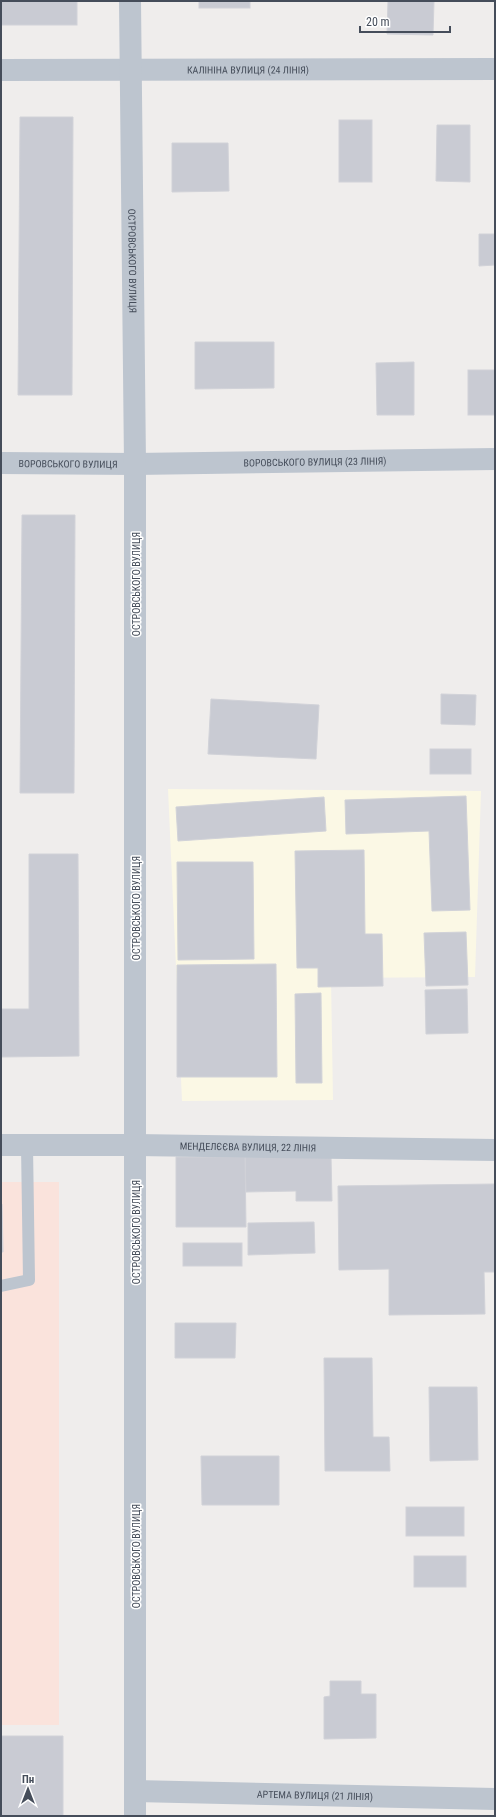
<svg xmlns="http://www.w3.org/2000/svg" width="496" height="1817" font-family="'Roboto Condensed',sans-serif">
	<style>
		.commercial { fill: #fbf8e5 }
		.medical { fill: #fae3dc }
		.building { fill: #c9cbd3; stroke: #d1d2d8 }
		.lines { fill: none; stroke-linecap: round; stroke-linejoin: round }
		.service { stroke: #bdc5cf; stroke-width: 12 }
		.minor { stroke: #bdc5cf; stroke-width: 22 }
		.tertiary { stroke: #bdc5cf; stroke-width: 22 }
		.labels { text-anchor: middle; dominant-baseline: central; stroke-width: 3; stroke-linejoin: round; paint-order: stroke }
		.street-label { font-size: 10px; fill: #454d5a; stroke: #fff }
	</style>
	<rect width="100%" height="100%" fill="#efedec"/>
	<!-- commercial -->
	<path class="commercial" d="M168,789L481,791L475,977L331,978L333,1100L182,1101Z"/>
	<!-- medical -->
	<rect class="medical" x="1" y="1182" width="58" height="543"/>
	<!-- building -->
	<g class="building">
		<rect x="1" y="1" width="76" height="24"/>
		<rect x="199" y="1" width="51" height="7"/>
		<path d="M388,1H434L433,35L387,34Z"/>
		<path d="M20,117H73L72,395H18Z"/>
		<rect x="339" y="120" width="33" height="62"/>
		<path d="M437,125H470V182L436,181Z"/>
		<path d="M172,143H228L229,191L172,192Z"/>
		<path d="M479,234H495V265L479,266Z"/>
		<path d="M195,342H274V388L195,389Z"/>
		<path d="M414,362V415H377L376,363Z"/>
		<rect x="468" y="370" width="27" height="45"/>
		<path d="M22,515H75L74,793H20Z"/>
		<path d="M441,694L476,695L475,725L441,724Z"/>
		<path d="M211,699L319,705L316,759L208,754Z"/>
		<rect x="430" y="749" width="41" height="25"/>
		<path d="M466,796L470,910L432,911L429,831L346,834L345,800Z"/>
		<path d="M324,797L326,831L178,841L176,807Z"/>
		<path d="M364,850L365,934H382L383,986L318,987V968H297L295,851Z"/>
		<path d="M29,854H78L79,1056L1,1057V1009H29Z"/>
		<path d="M177,862H253L254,959L178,960Z"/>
		<path d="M466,932L468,985L426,986L424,933Z"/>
		<path d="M276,964L277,1077H177V965Z"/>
		<path d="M467,989L468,1033L426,1034L425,990Z"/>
		<path d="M321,993L322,1083H296L295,994Z"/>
		<path d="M331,1156L332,1201H296V1191L246,1192L245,1157Z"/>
		<path d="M176,1157H245L246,1227H176Z"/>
		<path d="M495,1184V1272H484L485,1314L389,1315V1269L339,1270L338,1186Z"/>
		<path d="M1,1204H2L3,1252H1Z"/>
		<path d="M314,1222L315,1253L248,1255V1223Z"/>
		<rect x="183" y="1243" width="59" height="23"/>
		<path d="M175,1323H236L235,1358H175Z"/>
		<path d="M324,1358H372L373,1437H389L390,1471H325Z"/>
		<path d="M429,1387H477L478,1460L430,1461Z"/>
		<path d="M201,1456H279V1505H202Z"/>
		<rect x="406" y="1507" width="58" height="29"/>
		<rect x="414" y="1556" width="52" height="31"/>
		<path d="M330,1681H361V1694H376V1738L324,1739V1697L330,1696Z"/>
		<path d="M1,1736H63V1816H2Z"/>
	</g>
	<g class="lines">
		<!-- service -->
		<path class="service" d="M1,1286L29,1280L27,1146"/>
		<!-- minor -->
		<g class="minor">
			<path id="s1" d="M1,70L495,69"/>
			<path id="s2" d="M1,463L135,464L495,459"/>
			<path id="s3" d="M1,1145H136L495,1150"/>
			<path id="s4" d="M135,1791L495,1799"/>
		</g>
		<!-- tertiary -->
		<path class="tertiary" id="s5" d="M130,1L135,464V1816"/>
	</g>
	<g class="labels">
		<!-- street labels -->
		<g class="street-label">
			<text stroke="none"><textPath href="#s1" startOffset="247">КАЛІНІНА ВУЛИЦЯ (24 ЛIНIЯ)</textPath></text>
			<text stroke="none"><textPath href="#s5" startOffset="260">ОСТРОВСЬКОГО ВУЛИЦЯ</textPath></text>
			<text stroke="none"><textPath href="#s2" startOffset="314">ВОРОВСЬКОГО ВУЛИЦЯ (23 ЛIНIЯ)</textPath></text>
			<text stroke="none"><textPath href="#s2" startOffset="67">ВОРОВСЬКОГО ВУЛИЦЯ</textPath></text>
			<text transform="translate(136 584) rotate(-90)">ОСТРОВСЬКОГО ВУЛИЦЯ</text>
			<text transform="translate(136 908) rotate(-90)">ОСТРОВСЬКОГО ВУЛИЦЯ</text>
			<text stroke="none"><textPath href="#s3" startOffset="247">МЕНДЕЛЄЄВА ВУЛИЦЯ, 22 ЛІНІЯ</textPath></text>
			<text transform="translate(136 1232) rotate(-90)">ОСТРОВСЬКОГО ВУЛИЦЯ</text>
			<text transform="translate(136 1556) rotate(-90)">ОСТРОВСЬКОГО ВУЛИЦЯ</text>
			<text stroke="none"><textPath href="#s4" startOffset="180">АРТЕМА ВУЛИЦЯ (21 ЛIНIЯ)</textPath></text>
		</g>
	</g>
	<!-- border -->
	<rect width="496" height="1817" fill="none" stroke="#454d5a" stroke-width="4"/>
	<!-- north arrow -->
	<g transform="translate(28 1789)" stroke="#ffffff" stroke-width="3" paint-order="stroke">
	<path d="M0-3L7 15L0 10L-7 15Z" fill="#454d5a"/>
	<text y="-6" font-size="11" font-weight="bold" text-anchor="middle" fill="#454d5a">Пн</text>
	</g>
	<!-- scale -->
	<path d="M360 26v6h90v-6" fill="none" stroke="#454d5a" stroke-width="2"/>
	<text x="366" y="26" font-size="12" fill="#454d5a" stroke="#ffffff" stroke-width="3" paint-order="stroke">20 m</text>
</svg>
